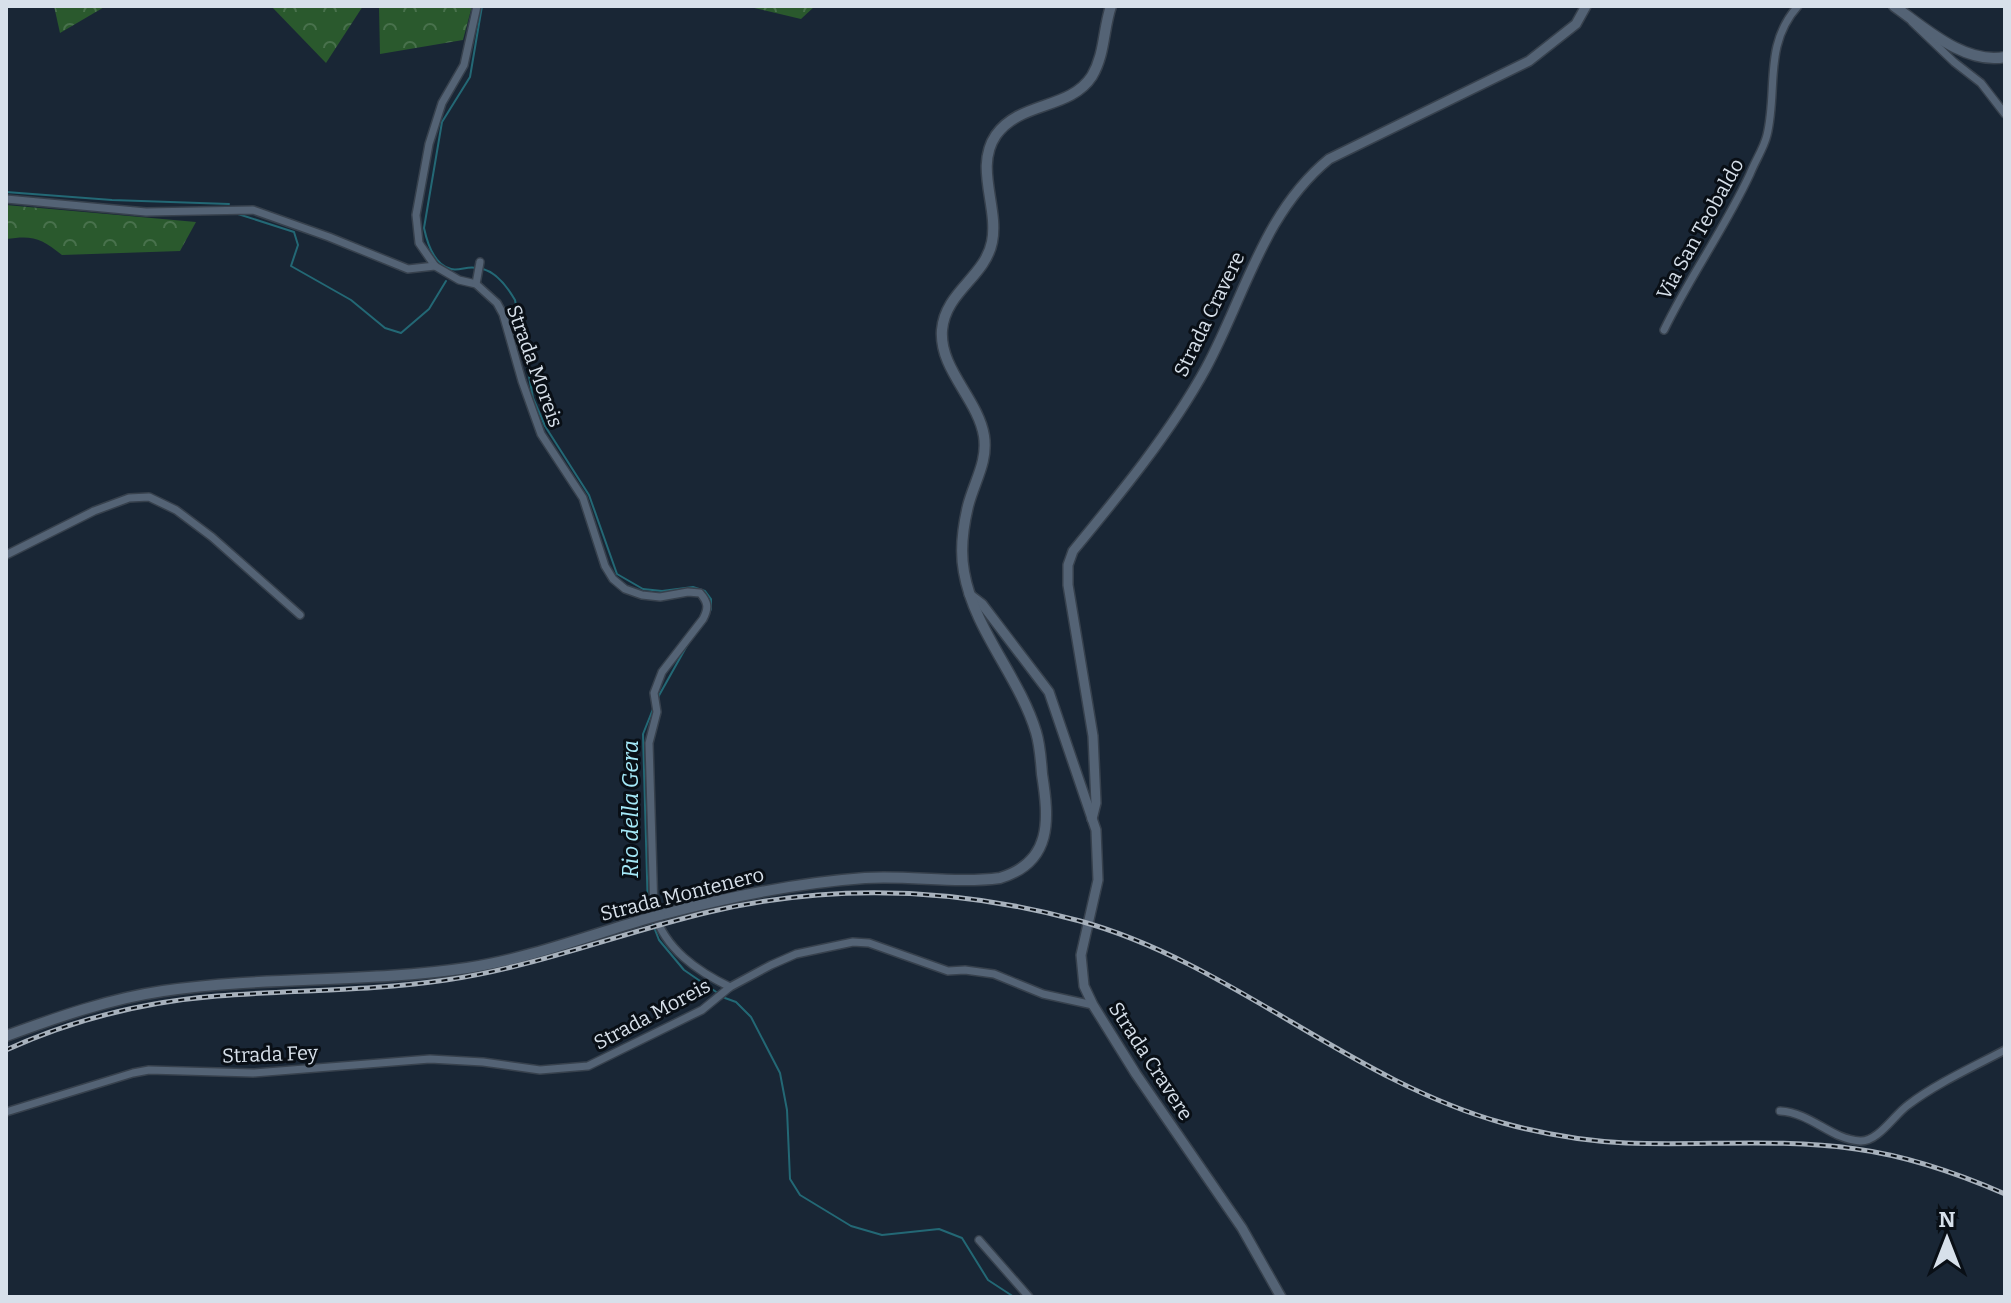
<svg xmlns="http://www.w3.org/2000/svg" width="2011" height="1303" font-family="Bitter,serif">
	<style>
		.forest { fill: url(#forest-crowns) }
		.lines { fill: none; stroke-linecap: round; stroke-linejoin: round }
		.stream { stroke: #236875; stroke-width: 2 }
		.minor-casing { stroke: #37414d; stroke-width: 10 }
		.tertiary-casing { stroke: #37414d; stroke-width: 12 }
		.secondary-casing { stroke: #37414d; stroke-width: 13 }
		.minor { stroke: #546375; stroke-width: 7 }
		.tertiary { stroke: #546375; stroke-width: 9 }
		.secondary { stroke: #546375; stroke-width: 10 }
		.rail-casing { stroke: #a7b1bc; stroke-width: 5 }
		.rail { stroke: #090f16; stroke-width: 2; stroke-dasharray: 6; stroke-linecap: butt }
		.secondary-bridge-casing { stroke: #37414d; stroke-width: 13; stroke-linecap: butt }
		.secondary-bridge { stroke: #546375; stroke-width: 10 }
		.labels { text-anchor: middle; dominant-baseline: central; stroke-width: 6; stroke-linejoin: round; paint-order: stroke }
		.street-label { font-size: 20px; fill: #d7e0ea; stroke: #090f16 }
		.water-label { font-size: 22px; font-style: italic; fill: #a5e9f8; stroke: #090f16 }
	</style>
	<defs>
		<pattern id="forest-crowns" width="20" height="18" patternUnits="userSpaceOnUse" patternTransform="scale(2)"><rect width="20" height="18" fill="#2a592d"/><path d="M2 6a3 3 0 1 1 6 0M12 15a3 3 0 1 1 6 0" fill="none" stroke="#48714c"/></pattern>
	</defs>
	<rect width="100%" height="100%" fill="#192635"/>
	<!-- forest -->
	<g class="forest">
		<path d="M54,6H106L60,33Z"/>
		<path d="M271,6H363L326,63Z"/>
		<path d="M379,6H472L463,40L380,54Z"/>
		<path d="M746,6H815L801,19Z"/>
		<path d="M6,205L196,222L180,251L62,255C41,238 33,235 6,239Z"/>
	</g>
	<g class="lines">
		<!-- stream -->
		<g class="stream">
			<path d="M6,192L112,200L229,204"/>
			<path d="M238,214L294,232L298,245L291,266L351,300L385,328L401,333L429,309L446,281"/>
			<path d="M476,268C468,266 459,271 451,269C434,265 427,242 424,228L442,122L470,77L482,6"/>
			<path d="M483,269C498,273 508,288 515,300L533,398L545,426L589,495L617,574L643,589L662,591L693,587L705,591L711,599V609L703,625"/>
			<path d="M657,699L689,642"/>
			<path d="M648,912L643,734L653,709"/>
			<path d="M652,922L659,940L684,970L725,998L736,1002L751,1017L780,1073L787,1110L790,1179L800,1195L851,1226L882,1235L939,1229L962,1238L988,1280L1014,1297"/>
		</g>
		<defs>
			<g id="minor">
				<path d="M477,6L464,65L442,103L429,144L416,215L419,243L435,266L459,280L476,284L497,303L503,314L522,381L541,434L583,498L605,566L613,579L625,589L642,595L660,597L688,592L700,593C708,602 709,608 703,619L662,672L654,693L657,712L649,743L654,912C665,949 697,971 730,987"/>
				<path d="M1912,22L1954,62L1981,83L2005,114"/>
				<path d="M6,199L146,212L253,210L329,237L408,269L435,266"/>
				<path d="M476,284L480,262"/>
				<path d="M1664,330C1690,276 1725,228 1750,174C1755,161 1764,148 1767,135C1778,90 1763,45 1798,6"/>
				<path d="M6,555L94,511L129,498L149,497L176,510L212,537L300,615"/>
				<path d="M1780,1111C1812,1113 1830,1139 1860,1141C1878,1142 1894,1115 1908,1105C1937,1083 1973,1067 2005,1050"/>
				<path d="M6,1112L133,1073L149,1070L253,1073L430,1059L483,1062L540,1070L588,1066L702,1010L730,987L771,965L796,954L853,942L869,943L948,971L965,970L994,974L1043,994L1093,1005"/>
				<path d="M979,1240L1029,1297"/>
			</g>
			<g id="tertiary">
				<path d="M969,594L982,604L1049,692L1096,830L1098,880L1081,955L1084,986L1093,1005L1136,1074L1242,1228L1281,1297"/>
				<path d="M1092,819L1096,803L1093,736L1068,585V565L1073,551C1120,494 1171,432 1206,368C1245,296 1263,213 1329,159L1529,61L1576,24L1586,6"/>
			</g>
			<g id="secondary">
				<path d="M1894,6C1925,28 1965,65 2005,57"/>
				<path d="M660,915C728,897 795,883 865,878C910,875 955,884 1000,878C1053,862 1049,819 1042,774C1041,760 1040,745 1036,732C1019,676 974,630 964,572C960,551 963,527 968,506C974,482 988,462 984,436C978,399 939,369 942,330C945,292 985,277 992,242C999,207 974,167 996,135C1020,101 1070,110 1092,76C1105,54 1103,30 1111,6"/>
				<path d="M6,1036C58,1017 109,999 163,991C264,976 366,983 467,968C526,959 585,937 642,920"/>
			</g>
		</defs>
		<!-- minor casing -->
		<use href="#minor" class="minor-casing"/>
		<!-- tertiary casing -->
		<use href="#tertiary" class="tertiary-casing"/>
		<!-- secondary casing -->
		<use href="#secondary" class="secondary-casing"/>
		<!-- minor -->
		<use href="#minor" class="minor"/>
		<!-- tertiary -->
		<use href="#tertiary" class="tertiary"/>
		<!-- secondary -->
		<use href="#secondary" class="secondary"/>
		<defs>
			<path id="rail" d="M6,1050C74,1019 143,1002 217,996C293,990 370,991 446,980C536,967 620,933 709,912C832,883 958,888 1080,921C1232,963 1351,1081 1503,1123C1543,1134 1585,1141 1626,1143C1702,1146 1780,1138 1856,1149C1908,1156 1957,1173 2005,1194"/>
		</defs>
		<!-- rail casing -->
		<use href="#rail" class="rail-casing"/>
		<!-- rail -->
		<use href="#rail" class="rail"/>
		<defs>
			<path id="secondary-bridge" d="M642,920L660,915"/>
		</defs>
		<!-- secondary-bridge casing -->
		<use href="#secondary-bridge" class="secondary-bridge-casing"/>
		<!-- secondary-bridge -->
		<use href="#secondary-bridge" class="secondary-bridge"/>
	</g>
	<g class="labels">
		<!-- street labels -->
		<g class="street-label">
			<text transform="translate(1700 229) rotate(-61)">Via San Teobaldo</text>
			<text transform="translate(1209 314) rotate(-64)">Strada Cravere</text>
			<text transform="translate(535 366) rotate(70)">Strada Moreis</text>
			<text transform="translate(682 894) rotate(-14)">Strada Montenero</text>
			<text transform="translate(652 1014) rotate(-28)">Strada Moreis</text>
			<text transform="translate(270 1054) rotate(-2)">Strada Fey</text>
			<text transform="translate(1151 1061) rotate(57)">Strada Cravere</text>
		</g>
		<!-- water labels -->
		<g class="water-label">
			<text transform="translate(630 809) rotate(-90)">Rio della Gera</text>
		</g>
	</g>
	<!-- border -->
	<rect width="2011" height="1303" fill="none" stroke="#d7e0ea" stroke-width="16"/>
	<!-- north arrow -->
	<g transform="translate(1947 1239)" stroke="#090f16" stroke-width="6" paint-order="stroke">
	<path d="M0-6L14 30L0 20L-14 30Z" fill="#d7e0ea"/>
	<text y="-12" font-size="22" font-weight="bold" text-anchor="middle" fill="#d7e0ea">N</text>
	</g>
</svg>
